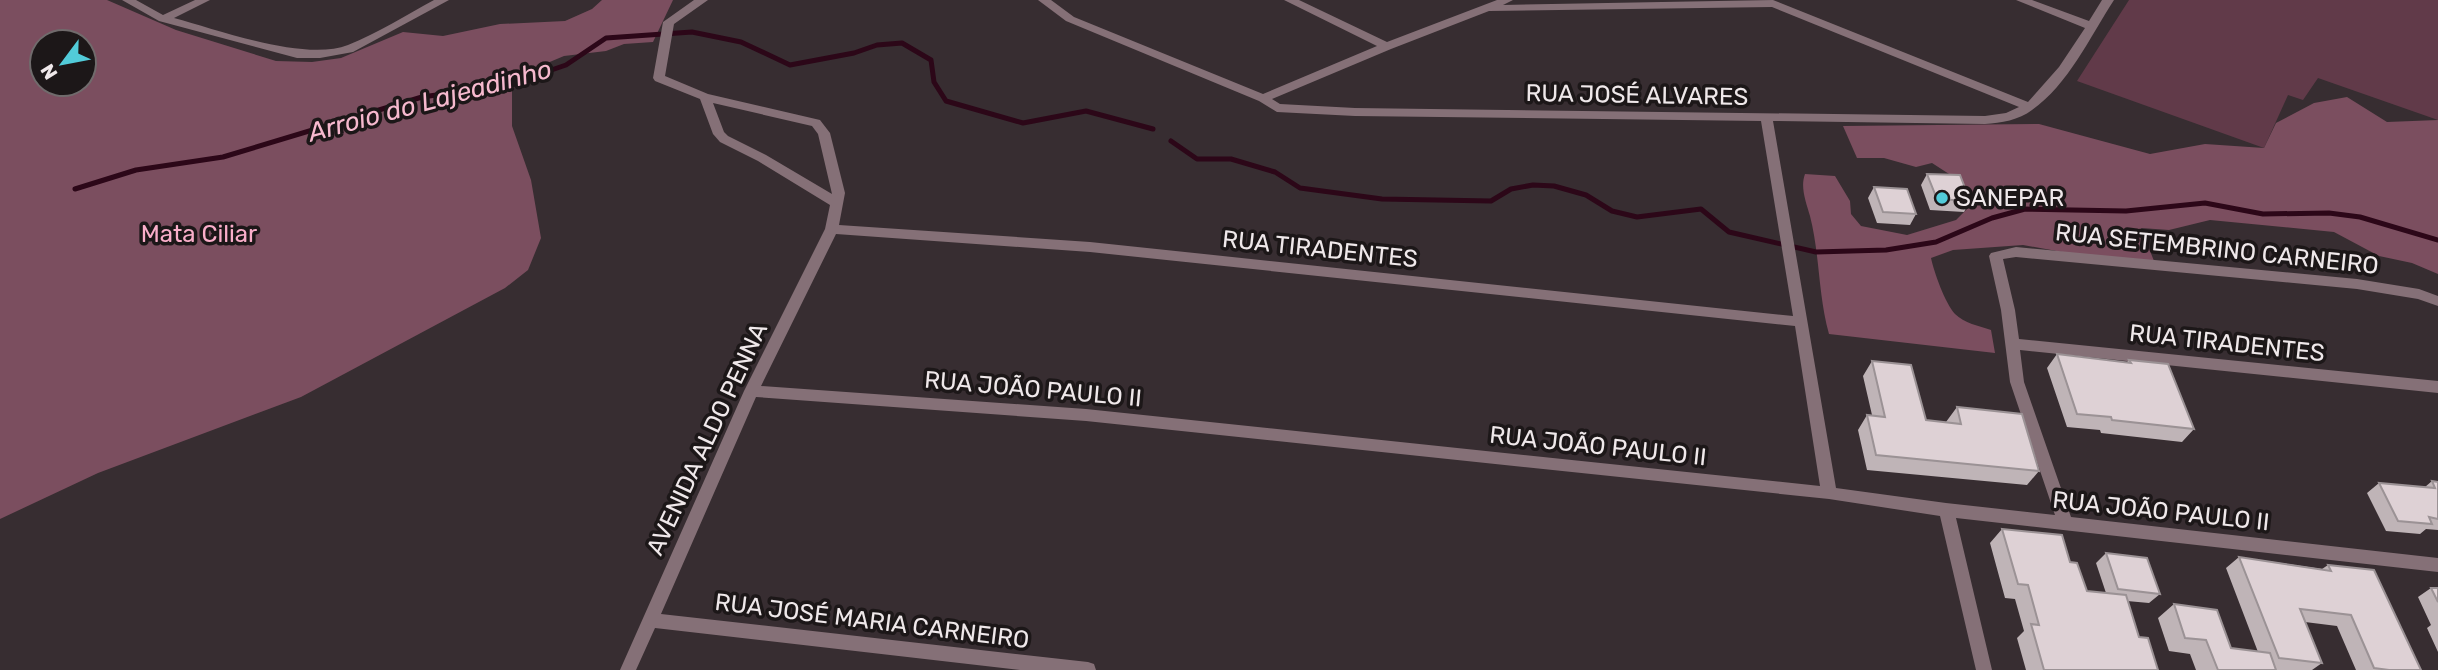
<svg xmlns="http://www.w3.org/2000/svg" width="2438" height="670" font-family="Rubik,sans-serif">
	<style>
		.green { fill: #613a49 }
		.forest { fill: #7b4e5f; fill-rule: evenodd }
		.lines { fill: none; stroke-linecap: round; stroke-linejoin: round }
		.stream { stroke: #2c0718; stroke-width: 5 }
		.street { fill: #857077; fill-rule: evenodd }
		.wall { fill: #bfb4b7 }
		.building { fill: #ded1d5; stroke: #9b9295; stroke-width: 2 }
		.poi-dot { fill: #52cbd9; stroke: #1c1718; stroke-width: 2.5 }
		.labels { text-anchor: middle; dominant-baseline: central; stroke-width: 7; stroke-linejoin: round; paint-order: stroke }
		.street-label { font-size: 24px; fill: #efe8ea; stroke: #1c1718 }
		.poi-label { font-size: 24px; fill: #efe8ea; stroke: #1c1718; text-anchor: start }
		.park-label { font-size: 24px; fill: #faaeca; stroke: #1c1718 }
		.water-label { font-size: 26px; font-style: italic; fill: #f6b9ce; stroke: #1c1718 }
	</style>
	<rect width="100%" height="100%" fill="#372d31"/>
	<!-- green -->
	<path class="green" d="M2129,0H2438V120L2318,78L2303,100L2288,95L2264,148L2077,81Z"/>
	<!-- forest -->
	<g class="forest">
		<path d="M0,0H107L176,30L276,61L312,62L341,58L403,32L443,36L500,24L565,21L592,9L602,0H673L653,42L624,44L606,51L564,56L533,69L512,91V126L531,180L541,238L528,270L505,288L301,397L98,473L0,519ZM84,42V84H42V42Z"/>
		<path d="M2347,97L2387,122L2438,120V274L2412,263L2379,256L2334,232L2210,220L2169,230L2141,228L2154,261L2073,254L2023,245L1953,250L1931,258C1934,272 1945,303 1955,314C1964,323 1979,326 1991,330L1995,353L1829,334C1818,295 1820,255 1810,216C1806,202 1800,187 1805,174L1835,176L1850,201L1851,214L1861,226L1907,235L1956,220L1971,205L1963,183L1932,163L1916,167L1884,158H1857L1843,126L2039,124L2150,154L2205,144L2264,148L2276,123L2314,103Z"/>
	</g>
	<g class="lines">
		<!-- stream -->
		<g class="stream">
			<path d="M1171,141L1197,159H1231L1275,172L1300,188L1382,199L1491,201L1511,189L1533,185L1554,186L1586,195L1612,211L1637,217L1701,209L1729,232L1816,252L1886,250L1936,242L1992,218L2025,209L2126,211L2205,203L2263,214L2329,213L2360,217L2438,240"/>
			<path d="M75,189L136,170L223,157L422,97L487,88L531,77L566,65L606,38L692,32L741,42L790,65L854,53L877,45L902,43L931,60L934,82L946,101L1023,123L1086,111L1153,129"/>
		</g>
		<!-- street -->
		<g class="street">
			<path d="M122,0H136L163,15L195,0H210L174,18C219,30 305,62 348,45C378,33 406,15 434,0H449L353,52L320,58H297L159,21Z"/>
			<path d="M694,0H708L674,24L665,76L708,94L820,120L830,133L845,193L839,225L1090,242L1793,316L1761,121L1355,116L1277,112L1259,101L1066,21L1038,0H1051L1074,17L1263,94L1377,46L1284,0H1299L1387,42L1497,0H1513L1503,5L1773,0L2028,102L2059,67L2085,28L2016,0H2032L2089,21L2102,0H2114C2090,37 2068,85 2032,110C2019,120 2001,123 1985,124L1773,121L1836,488L1946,503L2055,515L2010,382L2001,310L1989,256L1991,253L2016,247L2357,279L2419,289L2438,296V306L2418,299L2357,289L2016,257L2003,259L2015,310L2019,339L2438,381V393L2020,350L2024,382L2071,517L2438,558V572L1956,518L1992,670H1976L1940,516L1829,499L1086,421L756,397L661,614L1088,662L1094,664L1096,670H1020L655,628L636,670H620L744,391L825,229L830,205L758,161L720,142L713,134L700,99L655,81L653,78L663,22ZM1772,7L2019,107L2006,113L1985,116L1355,108L1280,104L1272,99L1391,49L1489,11ZM713,103L812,126L818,134L832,194L766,155L728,136L724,132ZM836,234L1090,252L1795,326L1820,486L1086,409L761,386Z"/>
		</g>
	</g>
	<!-- wall -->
	<g class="wall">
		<path d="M1927,174L1970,201L1964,212L1930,210L1921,185Z"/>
		<path d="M1874,187L1916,214L1910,225L1877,223L1868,198Z"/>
		<path d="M2057,354L2126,363L2129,360L2194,429L2182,442L2101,433L2100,430L2067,427L2047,368Z"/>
		<path d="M1872,361L1926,420L1946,422L1957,407L2039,471L2027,485L1867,470L1858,430L1867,415H1872L1863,376Z"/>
		<path d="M2432,481L2438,482V530L2426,529L2420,534L2386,531L2367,493L2379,483L2425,487Z"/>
		<path d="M2002,529L2070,562L2087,591L2106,593L2096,563L2106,553L2160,594L2149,603L2127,601L2139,637L2158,670H2026L2017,638L2024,631L2015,599L2005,598L1990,543Z"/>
		<path d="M2239,557L2322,569L2328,565L2421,670H2356L2337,626L2305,622L2322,663L2312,670H2196L2190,654L2169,651L2158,618L2174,604L2231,648L2258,652L2226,568Z"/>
		<path d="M2431,588H2438V652L2427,628L2431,625L2418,597Z"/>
	</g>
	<!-- building -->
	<g class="building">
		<path d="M1927,174L1960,175L1970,201L1937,199Z"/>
		<path d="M1874,187L1907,189L1916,214L1883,212Z"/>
		<path d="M2057,354L2131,363L2129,360L2168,364L2194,429L2112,420L2111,417L2077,414Z"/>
		<path d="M1872,361L1911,365L1926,420L1961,424L1957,407L2022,414L2039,471L1876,455L1867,415L1885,417Z"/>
		<path d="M2432,481L2438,482V519L2429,517L2432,524L2398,521L2379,483L2435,488Z"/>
		<path d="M2002,529L2062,535L2070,562L2077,563L2087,591L2126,595L2139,637L2148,638L2158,670H2044L2031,624L2039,625L2028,585L2018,584Z"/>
		<path d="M2106,553L2147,558L2160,594L2118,589Z"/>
		<path d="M2239,557L2331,571L2328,565L2374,570L2421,670H2389L2374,668L2351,615L2300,609L2322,663L2279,658Z"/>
		<path d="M2431,588H2438V602Z"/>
		<path d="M2174,604L2217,610L2231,648L2270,653L2276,670H2218L2206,640L2185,638Z"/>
	</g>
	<!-- markers -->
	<circle class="poi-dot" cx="1942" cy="198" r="7"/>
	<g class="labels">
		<!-- street labels -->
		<g class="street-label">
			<text transform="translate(1637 95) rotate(1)">RUA JOSÉ ALVARES</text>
			<text transform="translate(1320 249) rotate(6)">RUA TIRADENTES</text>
			<text transform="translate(2217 249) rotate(6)">RUA SETEMBRINO CARNEIRO</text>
			<text transform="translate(2227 343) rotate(6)">RUA TIRADENTES</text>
			<text transform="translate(1033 389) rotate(5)">RUA JOÃO PAULO II</text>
			<text transform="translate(707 439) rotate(-65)">AVENIDA ALDO PENNA</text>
			<text transform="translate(1598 446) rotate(6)">RUA JOÃO PAULO II</text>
			<text transform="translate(2161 511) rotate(6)">RUA JOÃO PAULO II</text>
			<text transform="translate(872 621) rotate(7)">RUA JOSÉ MARIA CARNEIRO</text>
		</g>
		<!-- poi labels -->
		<g class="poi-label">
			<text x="1956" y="198">SANEPAR</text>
		</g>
		<!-- park labels -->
		<g class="park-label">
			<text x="199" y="234">Mata Ciliar</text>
		</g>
		<!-- water labels -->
		<g class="water-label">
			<text transform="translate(430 101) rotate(-15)">Arroio do Lajeadinho</text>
		</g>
	</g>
	<!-- north arrow -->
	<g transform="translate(63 63) rotate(238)"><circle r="33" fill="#1c1718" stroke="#706b6c" stroke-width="2"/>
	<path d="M0-5L12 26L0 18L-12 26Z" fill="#52cbd9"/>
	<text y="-10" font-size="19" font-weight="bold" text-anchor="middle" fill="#efe8ea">N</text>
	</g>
</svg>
